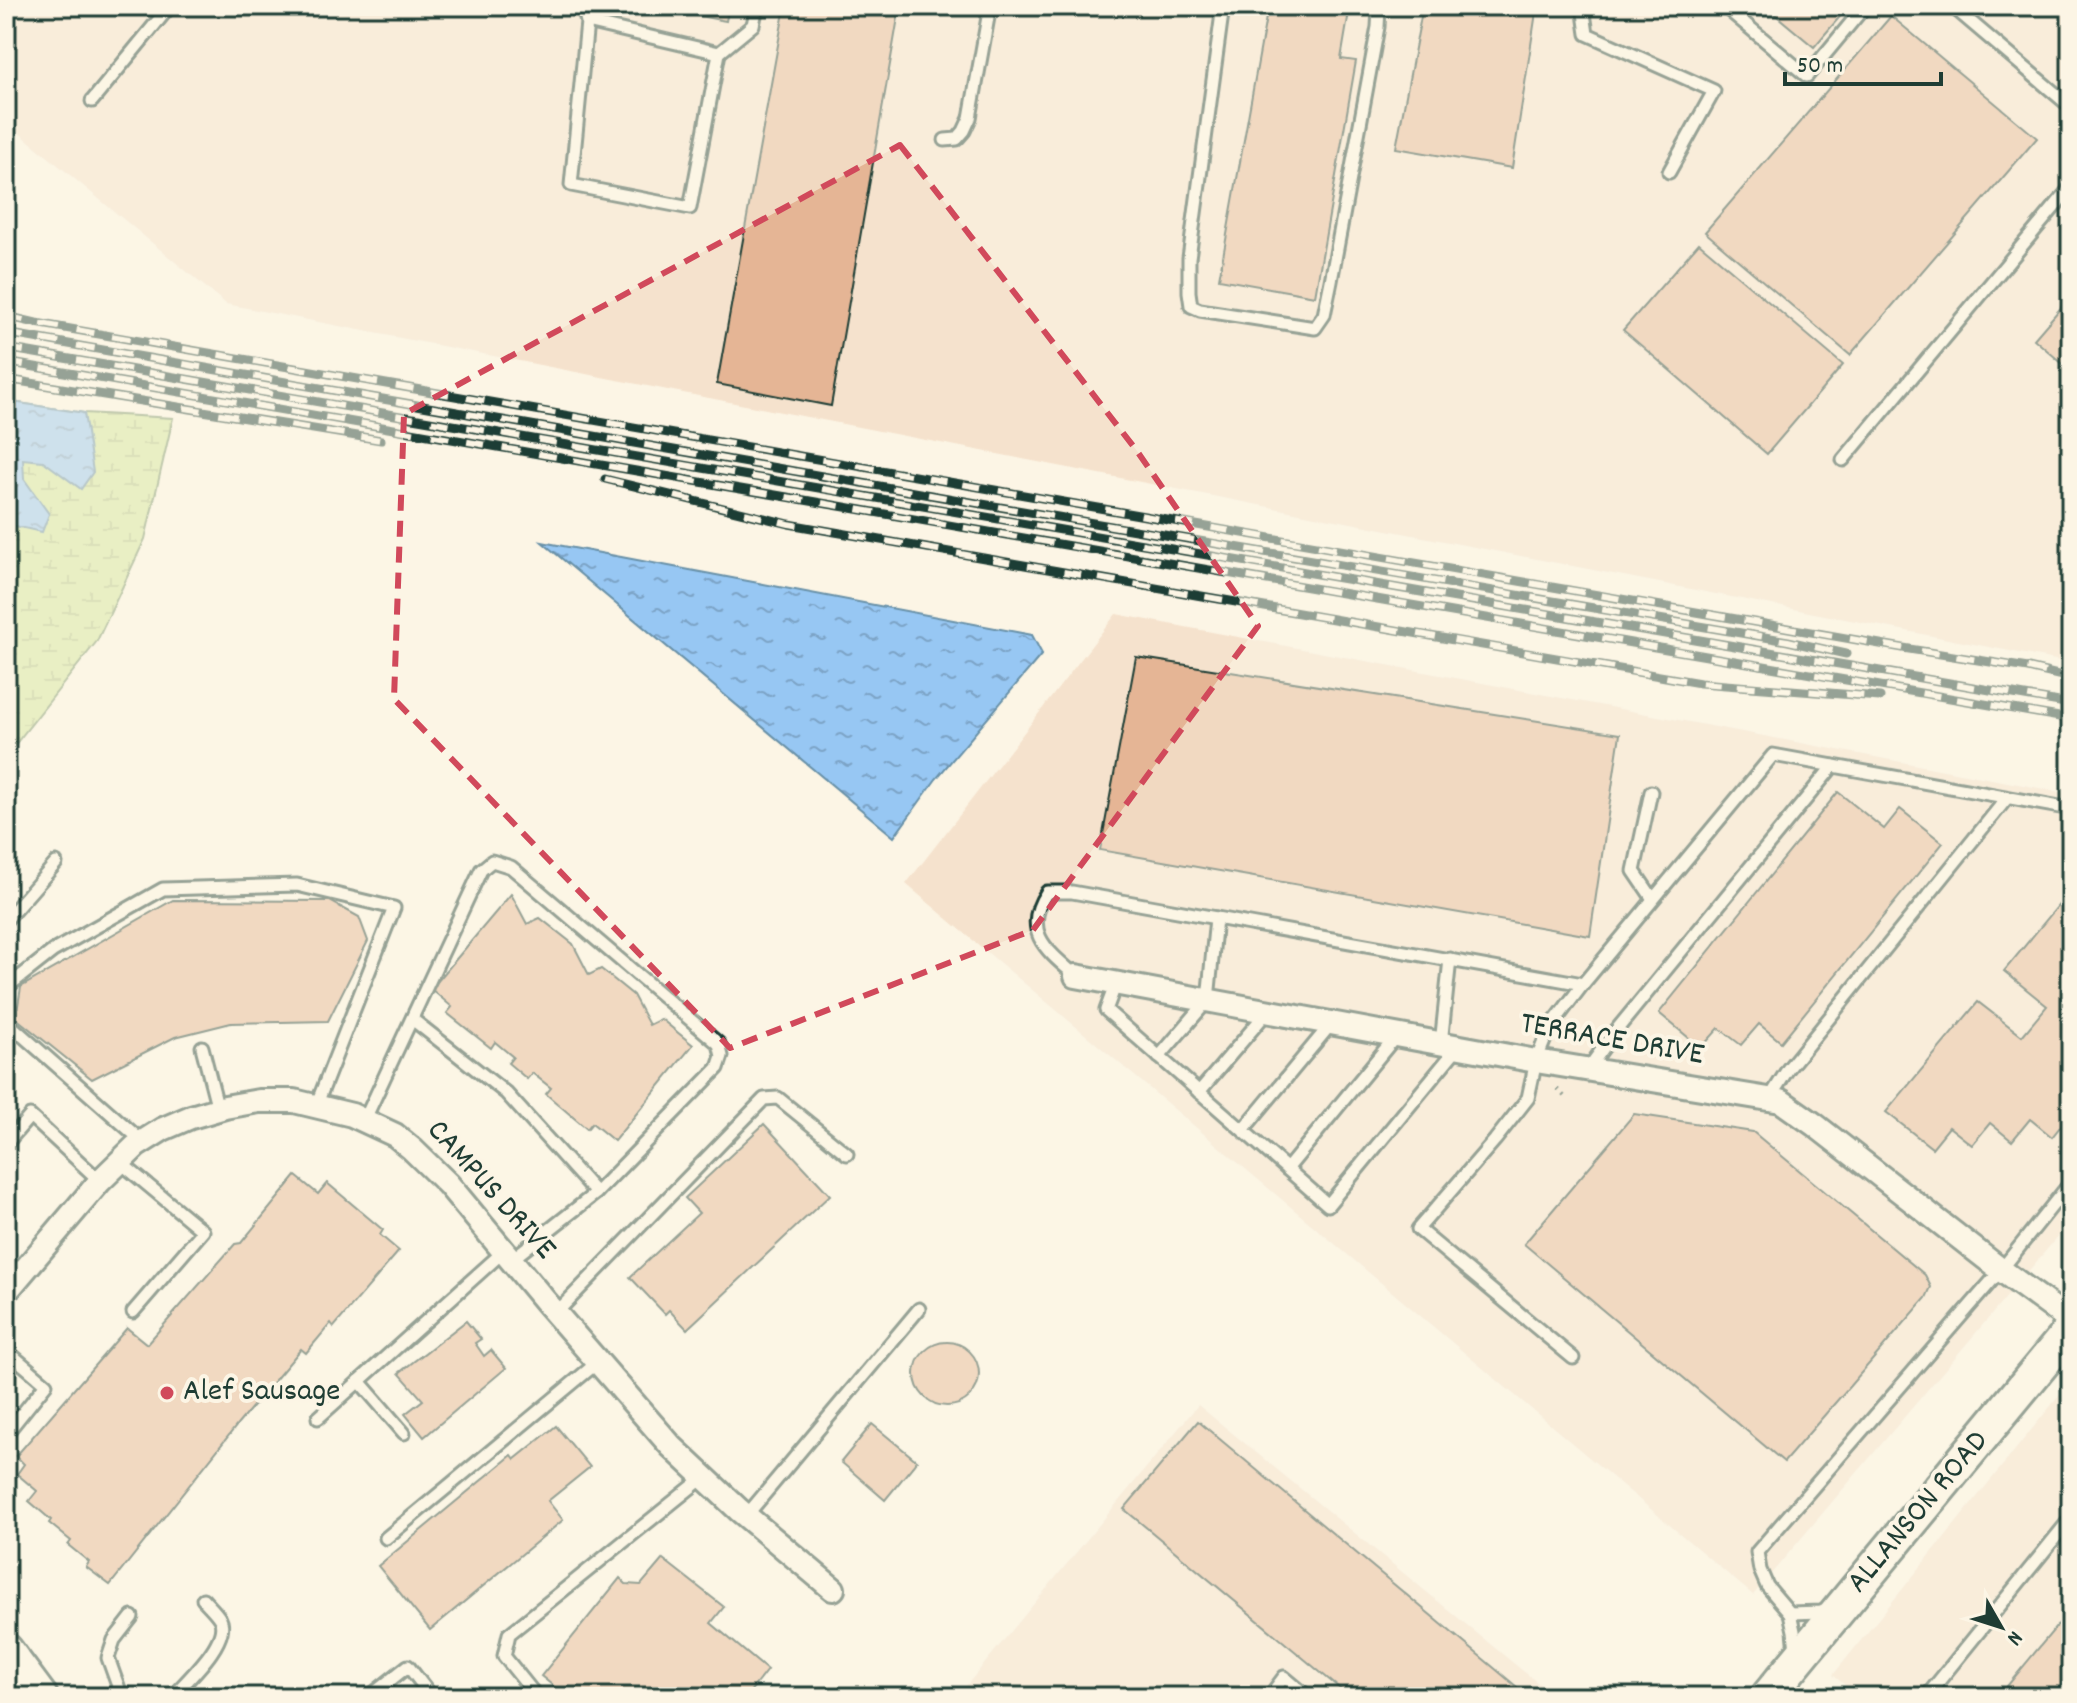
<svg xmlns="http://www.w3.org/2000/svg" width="2077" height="1703" font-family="Dekko,sans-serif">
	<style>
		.built { fill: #f5e2cd }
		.wetland { fill: url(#wetland-marsh); stroke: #789268; stroke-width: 2 }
		.water { fill: url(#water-ripples); stroke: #6790a7; stroke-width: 2 }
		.building { fill: #e5b595; stroke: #1f3d34; stroke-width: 2 }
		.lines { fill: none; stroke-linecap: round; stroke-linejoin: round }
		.lane-casing { stroke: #1f3d34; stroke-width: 17 }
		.street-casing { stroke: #1f3d34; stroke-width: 28 }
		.secondary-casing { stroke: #1f3d34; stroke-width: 38 }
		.path { stroke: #1f3d34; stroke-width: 4; stroke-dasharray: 2 6; stroke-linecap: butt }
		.lane { stroke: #fcf5e5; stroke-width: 11 }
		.street { stroke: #fcf5e5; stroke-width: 22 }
		.secondary { stroke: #fcf5e5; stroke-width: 32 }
		.rail-casing { stroke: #1f3d34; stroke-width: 9 }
		.rail { stroke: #fcf5e5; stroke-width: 6; stroke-dasharray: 18; stroke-linecap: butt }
		.marked { fill: none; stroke: #d1495b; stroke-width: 6; stroke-dasharray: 16 10; stroke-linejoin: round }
		.poi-dot { fill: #d1495b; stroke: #fcf5e5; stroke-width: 3 }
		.labels { text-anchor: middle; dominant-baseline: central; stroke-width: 8; stroke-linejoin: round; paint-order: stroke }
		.street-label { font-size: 32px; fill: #1f3d34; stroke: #fcf5e5 }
		.poi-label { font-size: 32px; fill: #1f3d34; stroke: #fcf5e5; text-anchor: start }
	</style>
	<defs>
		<pattern id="wetland-marsh" width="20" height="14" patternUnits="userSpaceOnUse" patternTransform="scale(2)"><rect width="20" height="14" fill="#d2e69b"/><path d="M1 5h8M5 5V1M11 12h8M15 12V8" fill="none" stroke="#b4c686"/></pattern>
		<pattern id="water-ripples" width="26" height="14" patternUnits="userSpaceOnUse" patternTransform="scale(2)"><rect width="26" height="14" fill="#97c7f3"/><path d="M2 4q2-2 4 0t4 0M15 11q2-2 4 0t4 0" fill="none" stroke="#7ba3c6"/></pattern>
	</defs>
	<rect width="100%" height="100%" fill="#fcf5e5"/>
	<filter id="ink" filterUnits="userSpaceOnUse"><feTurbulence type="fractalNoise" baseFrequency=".0125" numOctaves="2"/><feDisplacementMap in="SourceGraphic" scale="16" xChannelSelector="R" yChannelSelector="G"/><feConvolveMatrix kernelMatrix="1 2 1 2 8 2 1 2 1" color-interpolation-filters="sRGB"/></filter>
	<g filter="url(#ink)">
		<!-- built -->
		<g class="built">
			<path d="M6,6H2071V663L226,304L6,122Z"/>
			<path d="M1116,614L2071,794V1221L1753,1595L906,884Z"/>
			<path d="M2071,1381V1697H1859L1833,1675Z"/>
			<path d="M1198,1405L1555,1697H957Z"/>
		</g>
		<!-- wetland -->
		<path class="wetland" d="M6,401L84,413L173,418L145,539L97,641L6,756Z"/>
		<!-- water -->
		<g class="water">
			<path d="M6,401L84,413L93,472L81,489L43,461L23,459L24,479L49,514L42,532L6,524Z"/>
			<path d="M542,542L1032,635L1042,654L936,779L894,837Z"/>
		</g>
		<!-- building -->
		<g class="building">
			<path d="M647,6H729L726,21Z"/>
			<path d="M785,6H900L831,406L717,384Z"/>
			<path d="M1268,6H1312L1349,12L1341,59L1356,61L1315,296L1219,279Z"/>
			<path d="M1423,6H1537L1512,168L1396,148Z"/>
			<path d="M1765,6H1849L1814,47Z"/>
			<path d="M1891,16L2037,138L1850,355L1705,232Z"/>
			<path d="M1699,243L1843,365L1767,454L1623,330Z"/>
			<path d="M2071,296V371L2034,339Z"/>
			<path d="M1136,657L1620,734L1590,936L1100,850Z"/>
			<path d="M1838,792L1884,829L1900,809L1943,843L1781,1042L1759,1024L1741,1045L1719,1028L1701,1048L1659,1013Z"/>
			<path d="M2071,890V1113L2052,1137L2030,1119L2012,1141L1990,1123L1972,1145L1949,1127L1932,1148L1886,1112L1978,1002L2022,1036L2047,1006L2004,971Z"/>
			<path d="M511,894L527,924L540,918L573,944L589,975L601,969L633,995L649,1025L661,1019L693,1045L614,1141L592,1123L587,1129L546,1094L551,1088L532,1073L527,1079L508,1063L513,1057L495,1042L491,1048L447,1013L452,1007L431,989Z"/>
			<path d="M173,900L330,901L359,917L368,941L328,1021L231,1023L175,1037L92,1079L16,1018L21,987Z"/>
			<path d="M1634,1114L1753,1132L1925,1275L1931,1287L1926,1298L1784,1462L1524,1244Z"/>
			<path d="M764,1124L830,1195L687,1329L669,1310L665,1314L630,1277L699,1213L685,1198Z"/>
			<path d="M296,1176L318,1194L327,1183L383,1230L380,1235L399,1251L334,1327L331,1323L306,1353L301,1349L238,1424L110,1585L86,1567L89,1562L68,1545L71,1541L49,1523L51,1520L29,1501L37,1491L17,1474L24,1464L16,1456L127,1328L147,1344L235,1244L241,1243Z"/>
			<path d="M466,1321L481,1339L475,1343L484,1356L491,1350L506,1368L424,1437L405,1414L423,1400L399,1373Z"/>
			<circle cx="947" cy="1374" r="32"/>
			<path d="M1198,1421L1529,1697H1350L1124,1509Z"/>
			<path d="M872,1424L917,1461L885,1500L841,1462Z"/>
			<path d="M556,1426L590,1467L548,1501L563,1520L430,1630L378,1566L512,1455L515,1459Z"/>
			<path d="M663,1559L724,1607L711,1623L767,1670L746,1697H567L541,1676L620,1578L626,1584L641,1585Z"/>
			<path d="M2071,1609V1697H1998Z"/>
		</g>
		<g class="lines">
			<defs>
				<g id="lane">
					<path d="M583,6L587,22L571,185L690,208L719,53L587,22"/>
					<path d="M1223,6L1189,258V292L1191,306L1200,310L1315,328L1324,315L1331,281L1378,27L1379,9L1377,6"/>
					<path d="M1583,6L1587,34L1714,91L1669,172"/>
					<path d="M1724,6L1807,76L1865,6"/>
					<path d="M1952,6L2071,107"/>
					<path d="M719,53L753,25L757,6"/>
					<path d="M92,101L170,6"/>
					<path d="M945,140L957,139L964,131L970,118L990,6"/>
					<path d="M1843,460L2071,187"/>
					<path d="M1651,792L1634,871L1653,899"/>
					<path d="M6,920L56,863"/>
					<path d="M1076,976C1046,950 1021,931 1047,892H1072L1583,984L1549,1029L1536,1061L1528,1098L1495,1140L1418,1229L1573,1358"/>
					<path d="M1116,983L1106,1010L1328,1205L1458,1047"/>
					<path d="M1583,984L1773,755L2071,809"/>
					<path d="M6,988L53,951L163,889L297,885L394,908L316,1106"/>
					<path d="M412,1019L506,1093L596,1193"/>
					<path d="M6,1021L143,1142"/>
					<path d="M1441,1044L1450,959"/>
					<path d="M202,1047L218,1109"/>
					<path d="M1159,1057L1208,1000L1216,918"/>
					<path d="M1588,1069L1614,1033L1833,766"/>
					<path d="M1199,1092L1267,1012"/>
					<path d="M1769,1099L1788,1069L2007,798"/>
					<path d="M364,1121L481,870L492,861L511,867L719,1044L722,1056L718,1068L596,1193L511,1260"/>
					<path d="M1243,1130L1331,1024"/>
					<path d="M6,1144L30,1116L100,1181"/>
					<path d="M120,1162L203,1231L133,1312"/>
					<path d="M1287,1169L1396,1036"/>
					<path d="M556,1313L764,1099L778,1098L847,1154"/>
					<path d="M6,1350L46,1384L6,1434"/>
					<path d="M359,1381L404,1433"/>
					<path d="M318,1418L504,1251"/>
					<path d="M746,1516L919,1309"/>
					<path d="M386,1538L598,1362"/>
					<path d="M1790,1613L1821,1612L1829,1609"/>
					<path d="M1796,1651L1794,1631L1790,1613L1767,1586L1760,1570L1757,1552L2001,1270L2071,1182"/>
					<path d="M122,1697L108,1658L114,1640L132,1617"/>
					<path d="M172,1697C186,1681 231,1641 220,1619C216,1612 208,1605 203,1599"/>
					<path d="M369,1697L408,1666L432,1697"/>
					<path d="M537,1697L504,1656L509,1634L704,1477"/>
					<path d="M1269,1697L1284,1677L1308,1697"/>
					<path d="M1926,1697L2071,1518"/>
				</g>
				<g id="street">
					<path d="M1076,976L1536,1061L1781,1101L1815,1125L2001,1270L2071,1321"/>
					<path d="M6,1292L100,1181L136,1146L163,1129L191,1117L225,1107L259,1101H294L352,1115L395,1135L412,1149L448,1184L545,1301L671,1446L739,1510L833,1589"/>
				</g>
				<g id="secondary">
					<path d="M6,1650L41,1697"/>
					<path d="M1767,1697L2071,1329"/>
				</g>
			</defs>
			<!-- lane casing -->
			<use href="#lane" class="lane-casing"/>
			<!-- street casing -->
			<use href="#street" class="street-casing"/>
			<!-- secondary casing -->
			<use href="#secondary" class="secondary-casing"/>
			<!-- path -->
			<path class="path" d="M1557,1089L1567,1099"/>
			<!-- lane -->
			<use href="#lane" class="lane"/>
			<!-- street -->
			<use href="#street" class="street"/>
			<!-- secondary -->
			<use href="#secondary" class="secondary"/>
			<defs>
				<g id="rail">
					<path d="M6,316L36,323L1903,648L2028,668L2071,678"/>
					<path d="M6,333L982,504L1788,641L1846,654"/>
					<path d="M6,348L2071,704"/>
					<path d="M6,362L2071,719"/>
					<path d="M6,379L381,440"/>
					<path d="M605,479L789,524L1700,683L1880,697"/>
				</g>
			</defs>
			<!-- rail casing -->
			<use href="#rail" class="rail-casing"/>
			<!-- rail -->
			<use href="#rail" class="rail"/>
		</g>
	</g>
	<!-- marked area -->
	<path d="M0 0H2077V1703H0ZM900,145L1137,451L1258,626L1033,930L730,1048L394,699L404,414Z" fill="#fcf5e5" fill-opacity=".55" fill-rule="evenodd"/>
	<path class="marked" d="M900,145L1137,451L1258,626L1033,930L730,1048L394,699L404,414Z"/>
	<!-- markers -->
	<circle class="poi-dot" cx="167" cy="1393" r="8"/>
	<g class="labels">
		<!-- street labels -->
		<g class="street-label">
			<text transform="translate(1612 1041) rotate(10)">TERRACE DRIVE</text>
			<text transform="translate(490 1191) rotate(48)">CAMPUS DRIVE</text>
			<text transform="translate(1919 1513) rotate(-50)">ALLANSON ROAD</text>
		</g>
		<!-- poi labels -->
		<g class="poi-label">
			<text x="183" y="1393">Alef Sausage</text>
		</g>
	</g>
	<!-- margin -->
	<rect width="2077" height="1703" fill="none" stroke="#fcf5e5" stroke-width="32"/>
	<rect x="16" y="16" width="2045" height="1671" fill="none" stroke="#1f3d34" stroke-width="3" filter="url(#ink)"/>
	<!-- north arrow -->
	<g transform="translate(2001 1627) rotate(129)" stroke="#fcf5e5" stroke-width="6" paint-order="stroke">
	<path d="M0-6L14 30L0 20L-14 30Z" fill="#1f3d34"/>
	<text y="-12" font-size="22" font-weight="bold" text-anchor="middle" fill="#1f3d34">N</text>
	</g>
	<!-- scale -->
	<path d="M1785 72v12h156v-12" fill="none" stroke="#1f3d34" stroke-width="4"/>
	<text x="1797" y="72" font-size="24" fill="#1f3d34" stroke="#fcf5e5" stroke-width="6" paint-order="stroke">50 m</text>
</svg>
